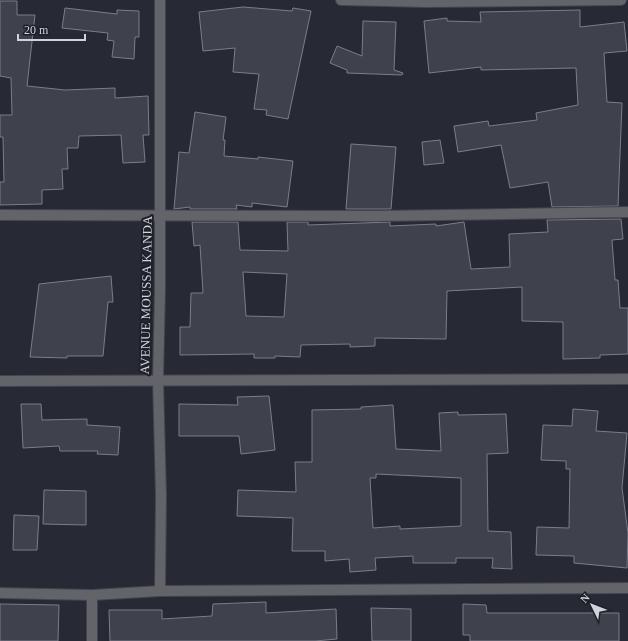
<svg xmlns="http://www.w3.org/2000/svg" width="628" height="641" font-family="'Times New Roman',serif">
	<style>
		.building { fill: #3f424d; stroke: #7b7d8a; fill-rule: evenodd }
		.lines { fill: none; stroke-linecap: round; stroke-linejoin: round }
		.minor-casing { stroke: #42444f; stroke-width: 12 }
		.minor { stroke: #63646a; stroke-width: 10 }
		.labels { text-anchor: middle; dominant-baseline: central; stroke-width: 4; stroke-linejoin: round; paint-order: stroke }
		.street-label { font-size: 13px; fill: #d1d3da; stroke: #1e202a }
	</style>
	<rect width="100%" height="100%" fill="#272934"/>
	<!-- building -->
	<g class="building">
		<path d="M0,1H17V15H35L27,86L65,90L115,88V98L148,96L149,135H143L145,162L123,163L121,135L79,136L78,148H67L68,169H62L63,189L42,190V204L0,205V182H4L3,137H0V115H12L11,78L0,76Z"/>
		<path d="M243,7L292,11L293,8L311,11L288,119L266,115L267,110L254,109L259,74L233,72L235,48L203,51L199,12Z"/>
		<path d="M65,8L117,14V10L139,11V37H135L134,59L112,57L114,41L107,40L108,33L62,28Z"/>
		<path d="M580,10V27L624,22L627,51L604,53L607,102L622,103L618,206L552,207L548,182L510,188L501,145L458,152L454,126L488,121L489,126L537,120L536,113L578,105L576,68L481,70V67L429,73L424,21L447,18V21L481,22L480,12Z"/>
		<path d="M363,21L396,22L394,70L403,73L402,75L347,73V70L330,63L337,46L362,56Z"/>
		<path d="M195,112L226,117L223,140H225L224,156L258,159V157L293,161L287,207L252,203V207L236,205L237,209H190V207L174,209L179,152L189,153Z"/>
		<path d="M440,140L444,163L424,165L422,142Z"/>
		<path d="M351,144L396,147L391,209H346Z"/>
		<path d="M621,219L623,239L612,240L615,280H618L620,308H628V354L600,355V358L563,359V322L522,321V287L447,291L446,339L375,338V346L350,347V344L301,345L300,357L275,356V358H254V354L180,355V327H190L191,293H203L200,245L194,246L192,222H238L240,250L288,251L287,222H308V225L390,222V226L436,224V226L464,222L471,269L510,267L509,234L548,232L547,220ZM243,272L287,274L284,317L246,316Z"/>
		<path d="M111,276L113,302H108L103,356H67V358L30,357L39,284Z"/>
		<path d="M269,396L275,450L241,454L239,436H179V404L238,405L237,397Z"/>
		<path d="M21,404H41L42,420L87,419V425L120,427L118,455L97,454L98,451H60L59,446L23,448Z"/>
		<path d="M393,405L396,449L441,451L439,413L458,412V415L506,414L508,453L487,454L488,531L511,532L512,569L492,568L493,558H456V563H413V556L375,558L376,570L350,572L349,559L325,561V551H292L293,518L237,516L238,490L296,492L295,462H312V410L361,409V407ZM376,474L461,478V526L400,529V526L373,528L370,478H376Z"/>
		<path d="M573,409L598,411L596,431L627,433L622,488L628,533L627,568L574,563V556L536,555L537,527L569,528L570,469H566V461L541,460L543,425L572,426Z"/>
		<path d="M44,490L86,491V525L43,524Z"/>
		<path d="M14,515L39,516L37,550H13Z"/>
		<path d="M266,602V613L336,609L337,639L315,641H110L109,610H162V619L212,616L213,604Z"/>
		<path d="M0,604L59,605L58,641H0Z"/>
		<path d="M463,604L486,605L487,613H619V641H470V635H463Z"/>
		<path d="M371,608L411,609V641H372Z"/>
	</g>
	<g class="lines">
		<defs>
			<g id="minor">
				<path d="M160,0V289L158,380L161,496L160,591"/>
				<path d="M341,0L426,2L621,0"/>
				<path d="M0,215L379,216L628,212"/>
				<path d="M0,381L628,379"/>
				<path d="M0,593L92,595L160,591L628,588"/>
				<path d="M92,641V595"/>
			</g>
		</defs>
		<!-- minor casing -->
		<use href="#minor" class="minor-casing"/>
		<!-- minor -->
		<use href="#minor" class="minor"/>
	</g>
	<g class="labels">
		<!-- street labels -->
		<g class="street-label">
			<text transform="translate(146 295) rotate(-89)">AVENUE MOUSSA KANDA</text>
		</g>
	</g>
	<!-- north arrow -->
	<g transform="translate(592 605) rotate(313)" stroke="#1e202a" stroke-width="3" paint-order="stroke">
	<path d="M0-3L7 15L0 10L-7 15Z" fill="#d1d3da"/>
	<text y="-6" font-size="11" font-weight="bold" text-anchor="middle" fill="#d1d3da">N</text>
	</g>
	<!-- scale -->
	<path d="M18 34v6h67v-6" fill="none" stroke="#d1d3da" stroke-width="2"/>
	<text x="24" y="34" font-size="12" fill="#d1d3da" stroke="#1e202a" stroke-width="3" paint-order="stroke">20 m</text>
</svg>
